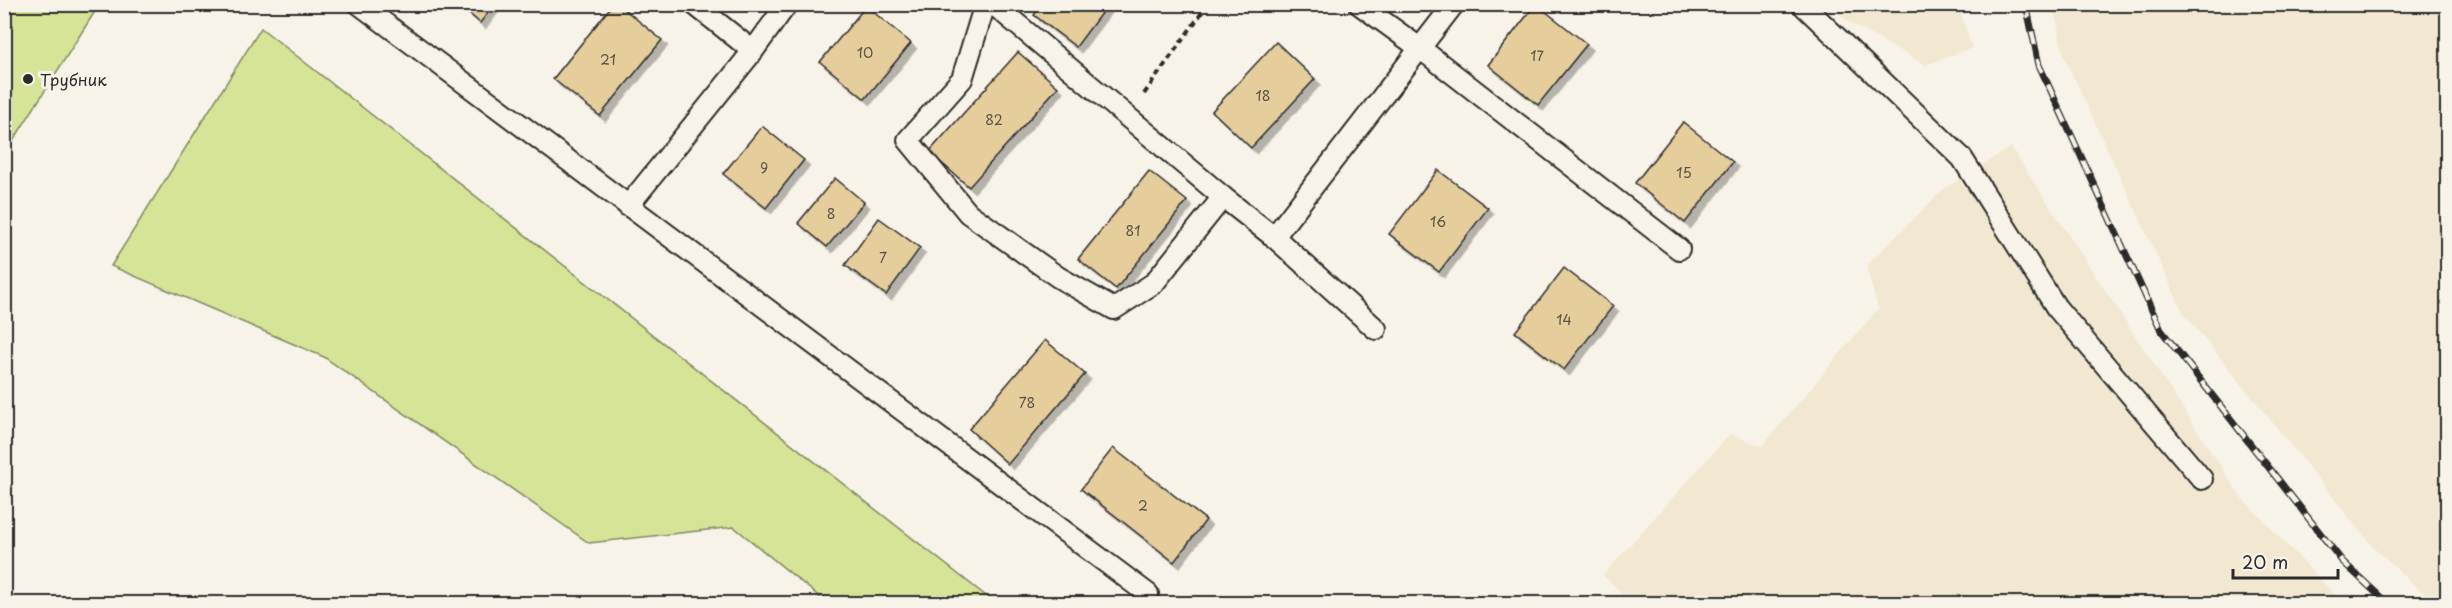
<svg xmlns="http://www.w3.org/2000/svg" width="2452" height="608" font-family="'Playpen Sans',sans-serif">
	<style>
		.built { fill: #f2e8d1 }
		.green { fill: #d5e497; stroke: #808861; stroke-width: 1.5 }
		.building { fill: #e5cd9c; stroke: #2b2b2b; stroke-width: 1.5; filter: url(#shadow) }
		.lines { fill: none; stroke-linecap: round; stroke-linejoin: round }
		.service-casing { stroke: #2b2b2b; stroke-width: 24 }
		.path { stroke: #2b2b2b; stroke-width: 4; stroke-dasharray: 6 4.5; stroke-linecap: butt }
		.service { stroke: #f7f3e8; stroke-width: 20 }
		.rail-casing { stroke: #2b2b2b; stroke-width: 7 }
		.rail { stroke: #f7f3e8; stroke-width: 4.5; stroke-dasharray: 14; stroke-linecap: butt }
		.poi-dot { fill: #2b2b2b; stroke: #f7f3e8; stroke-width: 2 }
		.labels { text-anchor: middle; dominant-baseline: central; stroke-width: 6; stroke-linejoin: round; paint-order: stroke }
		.number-label { font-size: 14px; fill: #5a5447 }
		.poi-label { font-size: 16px; fill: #2b2b2b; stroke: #f7f3e8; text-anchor: start }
	</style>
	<defs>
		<filter id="shadow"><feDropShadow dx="5.5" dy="5.5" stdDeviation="0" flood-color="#0004"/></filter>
	</defs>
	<rect width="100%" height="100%" fill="#f7f3e8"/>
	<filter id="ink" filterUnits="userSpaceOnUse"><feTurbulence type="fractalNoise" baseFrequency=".0167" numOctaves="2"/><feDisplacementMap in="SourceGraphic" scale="12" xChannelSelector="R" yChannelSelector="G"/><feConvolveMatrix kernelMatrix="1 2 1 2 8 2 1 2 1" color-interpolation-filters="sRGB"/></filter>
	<g filter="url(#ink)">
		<!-- built -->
		<g class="built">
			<path d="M1829,5H1958L1972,48L1926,65L1850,23Z"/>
			<path d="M2053,5H2447V603H2434L2374,548L2183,312L2064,56Z"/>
			<path d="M2011,147L2241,497L2343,603L1633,604L1603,575L1730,434L1762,446L1878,309L1866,266L1944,189Z"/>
		</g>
		<!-- green -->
		<g class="green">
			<path d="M5,4L99,5L5,154L4,5Z"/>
			<path d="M261,28L995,603H827L734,527L589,543L324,357L111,266Z"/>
		</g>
		<!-- building -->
		<g class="building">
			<path d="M458,4H495L480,23Z"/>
			<path d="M613,4H618L662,40L600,116L553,79Z"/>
			<path d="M1042,4H1108L1076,47L1034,15Z"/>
			<path d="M1536,4L1587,44L1538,105L1488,65Z"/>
			<path d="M866,6L911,43L865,99L820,62Z"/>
			<path d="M1276,42L1315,79L1251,148L1212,111Z"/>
			<path d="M1018,52L1058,87L969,187L929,152Z"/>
			<path d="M1683,122L1733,162L1685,223L1635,183Z"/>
			<path d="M762,126L804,160L766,208L723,174Z"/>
			<path d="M1438,170L1488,208L1439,272L1389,234Z"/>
			<path d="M1149,171L1187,201L1116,289L1078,259Z"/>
			<path d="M835,178L864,202L827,247L798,223Z"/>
			<path d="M879,218L920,248L886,295L845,265Z"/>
			<path d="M1564,268L1613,306L1564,370L1515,332Z"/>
			<path d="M1045,340L1085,374L1008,464L969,429Z"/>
			<path d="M1113,448L1206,520L1174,562L1081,489Z"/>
		</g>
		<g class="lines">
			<defs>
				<g id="service">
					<path d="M359,4L1148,594"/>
					<path d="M694,4L753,51"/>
					<path d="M985,4L962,79L908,140L968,213L1058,277L1114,309L1154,283L1223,197"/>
					<path d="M993,4L1223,197L1274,237L1376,329"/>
					<path d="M1359,4L1421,49L1679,249"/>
					<path d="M1802,4L1962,158L2056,307L2202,479"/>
					<path d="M628,206L753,51L787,4"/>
					<path d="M1274,237L1454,4"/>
				</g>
			</defs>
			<!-- service casing -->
			<use href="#service" class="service-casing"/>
			<!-- path -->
			<path class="path" d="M1144,94L1208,4"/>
			<!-- service -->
			<use href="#service" class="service"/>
			<defs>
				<path id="rail" d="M2026,4L2039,65L2161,330L2342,561L2388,604"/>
			</defs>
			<!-- rail casing -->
			<use href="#rail" class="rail-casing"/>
			<!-- rail -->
			<use href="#rail" class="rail"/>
		</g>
	</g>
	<!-- markers -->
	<circle class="poi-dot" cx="28" cy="79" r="6"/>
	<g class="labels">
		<!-- number labels -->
		<g class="number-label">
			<text x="865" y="52">10</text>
			<text x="1537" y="55">17</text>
			<text x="608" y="59">21</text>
			<text x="1263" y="95">18</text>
			<text x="994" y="119">82</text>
			<text x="764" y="167">9</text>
			<text x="1684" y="172">15</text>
			<text x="831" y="213">8</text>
			<text x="1438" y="221">16</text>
			<text x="1133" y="230">81</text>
			<text x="883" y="257">7</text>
			<text x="1564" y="319">14</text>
			<text x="1027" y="402">78</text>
			<text x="1143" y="505">2</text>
		</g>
		<!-- poi labels -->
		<g class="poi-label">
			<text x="40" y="79">Трубник</text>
		</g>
	</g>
	<!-- margin -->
	<rect width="2452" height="608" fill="none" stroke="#f7f3e8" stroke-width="24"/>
	<rect x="12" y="12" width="2428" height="584" fill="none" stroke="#2b2b2b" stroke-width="2" filter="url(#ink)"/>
	<!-- scale -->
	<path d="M2233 569v9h105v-9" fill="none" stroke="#2b2b2b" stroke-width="3"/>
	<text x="2242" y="569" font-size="18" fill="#2b2b2b" stroke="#f7f3e8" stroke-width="4.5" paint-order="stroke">20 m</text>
</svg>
